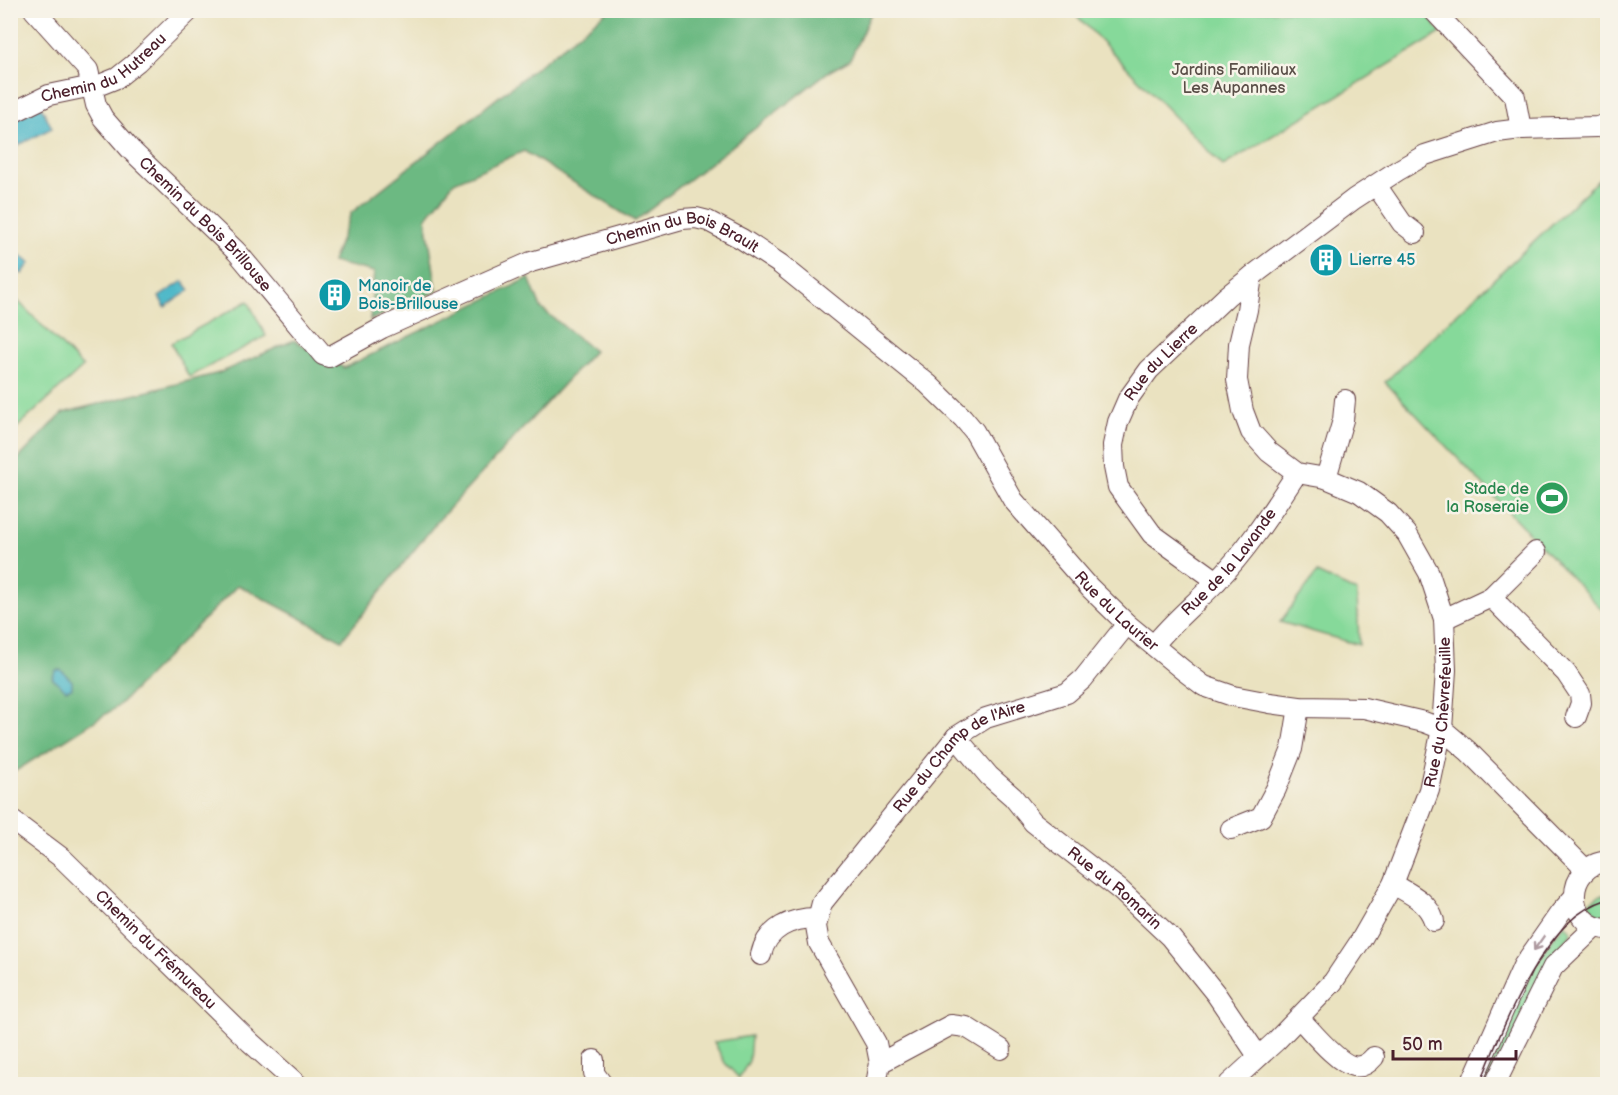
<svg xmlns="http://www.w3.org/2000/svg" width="1618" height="1095" font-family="'Balsamiq Sans',sans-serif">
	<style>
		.green { fill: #86d99a; stroke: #687c62; stroke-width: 1.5 }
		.forest { fill: #6cb982; stroke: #5b6c56; stroke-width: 1.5 }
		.water { fill: #4bb7c8; stroke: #4a6b7a; stroke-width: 1.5 }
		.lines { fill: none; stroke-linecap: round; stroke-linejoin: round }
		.minor-casing { stroke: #623c41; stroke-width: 22 }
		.minor { stroke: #fff; stroke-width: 20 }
		.tram { stroke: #4a1f2b; stroke-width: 1.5 }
		.oneway { stroke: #ae9aa0 }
		.labels { text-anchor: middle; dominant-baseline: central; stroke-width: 5; stroke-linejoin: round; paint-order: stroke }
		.street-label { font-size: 16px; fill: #4a1f2b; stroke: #f7f3e8 }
		.park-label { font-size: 16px; fill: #594e47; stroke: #f7f3e8 }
		.culture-label { font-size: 16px; fill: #0d838f; stroke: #f7f3e8; text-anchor: start }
		.leisure-label { font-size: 16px; fill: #27864d; stroke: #f7f3e8; text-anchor: end }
	</style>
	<rect width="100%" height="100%" fill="#f7f3e8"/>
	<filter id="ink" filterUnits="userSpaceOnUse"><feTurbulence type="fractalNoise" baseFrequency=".0167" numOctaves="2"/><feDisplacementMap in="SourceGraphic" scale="12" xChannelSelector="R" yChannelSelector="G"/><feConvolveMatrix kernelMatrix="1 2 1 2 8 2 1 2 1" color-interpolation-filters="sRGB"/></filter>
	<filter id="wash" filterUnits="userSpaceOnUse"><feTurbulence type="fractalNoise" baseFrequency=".008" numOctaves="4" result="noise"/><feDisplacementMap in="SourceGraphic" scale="24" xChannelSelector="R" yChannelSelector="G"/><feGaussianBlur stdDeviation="1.35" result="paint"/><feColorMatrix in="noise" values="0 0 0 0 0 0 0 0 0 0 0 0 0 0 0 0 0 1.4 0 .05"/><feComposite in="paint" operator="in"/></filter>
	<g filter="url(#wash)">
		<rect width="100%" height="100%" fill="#eae2c0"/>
		<!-- green -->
		<g class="green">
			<path d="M1072,11H1424L1441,33L1223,166Z"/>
			<path d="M1607,172V615L1385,382Z"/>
			<path d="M11,294L83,367L11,433Z"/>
			<path d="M248,301L266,336L189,377L171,343Z"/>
			<path d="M1317,573L1357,592L1359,645L1280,622Z"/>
			<path d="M1600,895H1607V918L1597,914L1588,903Z"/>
			<path d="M1565,924L1572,932L1554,956L1490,1084H1478C1503,1031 1525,967 1565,924Z"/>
			<path d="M751,1036L749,1061L739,1078L725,1063L714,1042Z"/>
		</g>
		<!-- forest -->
		<g class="forest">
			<path d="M609,10L872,11L850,60L828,72L635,221L524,151L454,182L426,218L437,291L370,320L374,272L332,262L351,213Z"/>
			<path d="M529,278L541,308L594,351L436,523L342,640L238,585L117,707L11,774V466L63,413L219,373L294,340L344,368Z"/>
		</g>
		<!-- water -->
		<g class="water">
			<path d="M41,106L52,128L11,149V122Z"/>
			<path d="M12,249L30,263L22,274L11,266Z"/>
			<path d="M183,281L190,290L165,307L159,297Z"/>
			<path d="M56,670H61L72,681V688L66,690L52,678Z"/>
		</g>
	</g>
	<g filter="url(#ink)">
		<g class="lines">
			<defs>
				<g id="minor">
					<path id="s1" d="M34,10L88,70L96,105L103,118L131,150L237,252L323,355L329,357L382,328L531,262L682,219L696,218L708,221L742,239L780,264L928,384L963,418L974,431L1013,500L1090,588L1127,624L1183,670L1204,686L1233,696L1270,703L1299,707L1364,708L1424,722L1442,729L1468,751L1586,870"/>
					<path d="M1433,10L1515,97L1521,129"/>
					<path id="s2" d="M10,114L49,95L102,84L117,78L137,62L190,10"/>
					<path d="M1376,185L1402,223L1415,233"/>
					<path d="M1326,478L1343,420L1345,400"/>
					<path id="s3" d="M1217,581L1152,534L1118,487L1114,467L1113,445L1118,422L1128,399L1149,370L1227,296L1252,276L1354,199L1397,171L1425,155L1497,132L1521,129L1597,127L1608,124"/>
					<path d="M1491,597L1536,552"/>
					<path d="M1444,619L1491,597L1566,673L1580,694L1581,703L1576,717"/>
					<path id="s4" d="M1154,645C1173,621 1196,603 1216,582C1248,549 1272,511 1297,473"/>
					<path id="s5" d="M956,737L989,776L1013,797L1033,822L1120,890L1170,937L1216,994L1258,1056"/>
					<path id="s6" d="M10,819L62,858L250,1042L297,1084"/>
					<path d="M1231,829L1261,817L1276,789L1292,749L1299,707"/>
					<path d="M1393,884C1410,894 1428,901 1434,921"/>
					<path d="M1607,929C1564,927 1564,865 1608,861"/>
					<path d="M761,955C767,928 791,918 817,918"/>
					<path d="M1299,1018C1311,1030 1337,1063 1353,1066C1362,1068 1369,1063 1374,1057"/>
					<path d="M594,1060V1073L602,1084"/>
					<path d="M880,1063L951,1025L966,1027L1001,1049"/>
					<path id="s7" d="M876,1084L880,1063L876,1043L819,943L816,926L822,903L956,737L986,718L1067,693L1083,679L1127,624"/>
					<path id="s8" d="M1229,1084L1276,1041L1333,982L1361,940L1393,884L1429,790L1442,729L1446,670L1444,619L1429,573L1407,534L1388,513L1359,492L1326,478L1297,473L1269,452L1251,432L1243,411L1237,380L1239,344L1247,310L1252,276"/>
					<path d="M1471,1084L1523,966L1560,913L1574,897"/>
					<path d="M1495,1084L1553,967L1595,927"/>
				</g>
			</defs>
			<!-- minor casing -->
			<use href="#minor" class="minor-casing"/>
			<!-- minor -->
			<use href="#minor" class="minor"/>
			<!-- tram -->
			<path class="tram" d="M1480,1084C1499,1035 1530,960 1568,923C1579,912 1593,904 1608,899"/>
		</g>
		<!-- one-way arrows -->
		<defs><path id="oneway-shaft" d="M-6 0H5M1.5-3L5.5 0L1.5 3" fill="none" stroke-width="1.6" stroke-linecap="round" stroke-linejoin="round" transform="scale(1.5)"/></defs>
		<use class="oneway" href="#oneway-shaft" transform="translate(1539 943) rotate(125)"/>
	</g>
	<!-- icons -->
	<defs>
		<symbol id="building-disc" viewBox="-11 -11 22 22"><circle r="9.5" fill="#0f9aa8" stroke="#f7f3e8"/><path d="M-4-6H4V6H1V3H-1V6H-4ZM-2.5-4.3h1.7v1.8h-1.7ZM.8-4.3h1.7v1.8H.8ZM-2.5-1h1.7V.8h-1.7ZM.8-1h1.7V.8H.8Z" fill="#fff"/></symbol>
		<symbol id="stadium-disc" viewBox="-11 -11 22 22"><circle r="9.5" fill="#2e9e5b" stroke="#f7f3e8"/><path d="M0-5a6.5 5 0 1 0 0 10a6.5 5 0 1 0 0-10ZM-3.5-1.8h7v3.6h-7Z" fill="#fff"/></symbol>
	</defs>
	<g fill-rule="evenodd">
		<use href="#building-disc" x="1307" y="241" width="38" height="38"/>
		<use href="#building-disc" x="316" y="276" width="38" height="38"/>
		<use href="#stadium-disc" x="1533" y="479" width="38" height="38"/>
	</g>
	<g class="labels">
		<!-- street labels -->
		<g class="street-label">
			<text stroke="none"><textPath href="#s2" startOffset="106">Chemin du Hutreau</textPath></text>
			<text stroke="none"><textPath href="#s1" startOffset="279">Chemin du Bois Brillouse</textPath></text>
			<text stroke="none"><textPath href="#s1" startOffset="844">Chemin du Bois Brault</textPath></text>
			<text stroke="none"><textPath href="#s3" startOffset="279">Rue du Lierre</textPath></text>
			<text stroke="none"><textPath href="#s4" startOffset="112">Rue de la Lavande</textPath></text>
			<text stroke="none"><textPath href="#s1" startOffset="1440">Rue du Laurier</textPath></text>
			<text stroke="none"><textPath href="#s8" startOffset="440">Rue du Chèvrefeuille</textPath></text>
			<text stroke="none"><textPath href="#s7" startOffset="402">Rue du Champ de l'Aire</textPath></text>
			<text stroke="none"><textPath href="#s5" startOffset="220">Rue du Romarin</textPath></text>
			<text stroke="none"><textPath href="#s6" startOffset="196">Chemin du Frémureau</textPath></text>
		</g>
		<!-- park labels -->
		<g class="park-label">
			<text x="1234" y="70">Jardins Familiaux<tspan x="1234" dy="18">Les Aupannes</tspan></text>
		</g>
		<!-- culture labels -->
		<g class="culture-label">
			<text x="1349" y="260">Lierre 45</text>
			<text x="358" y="286">Manoir de<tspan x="358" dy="18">Bois-Brillouse</tspan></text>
		</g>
		<!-- leisure labels -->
		<g class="leisure-label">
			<text x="1529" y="489">Stade de<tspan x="1529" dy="18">la Roseraie</tspan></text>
		</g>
	</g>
	<!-- margin -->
	<rect width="1618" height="1095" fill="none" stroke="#f7f3e8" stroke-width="36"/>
	<!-- scale -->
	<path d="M1393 1050v9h123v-9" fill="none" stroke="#4a1f2b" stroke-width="3"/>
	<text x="1402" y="1050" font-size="18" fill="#4a1f2b" stroke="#f7f3e8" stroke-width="4.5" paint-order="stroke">50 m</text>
</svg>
